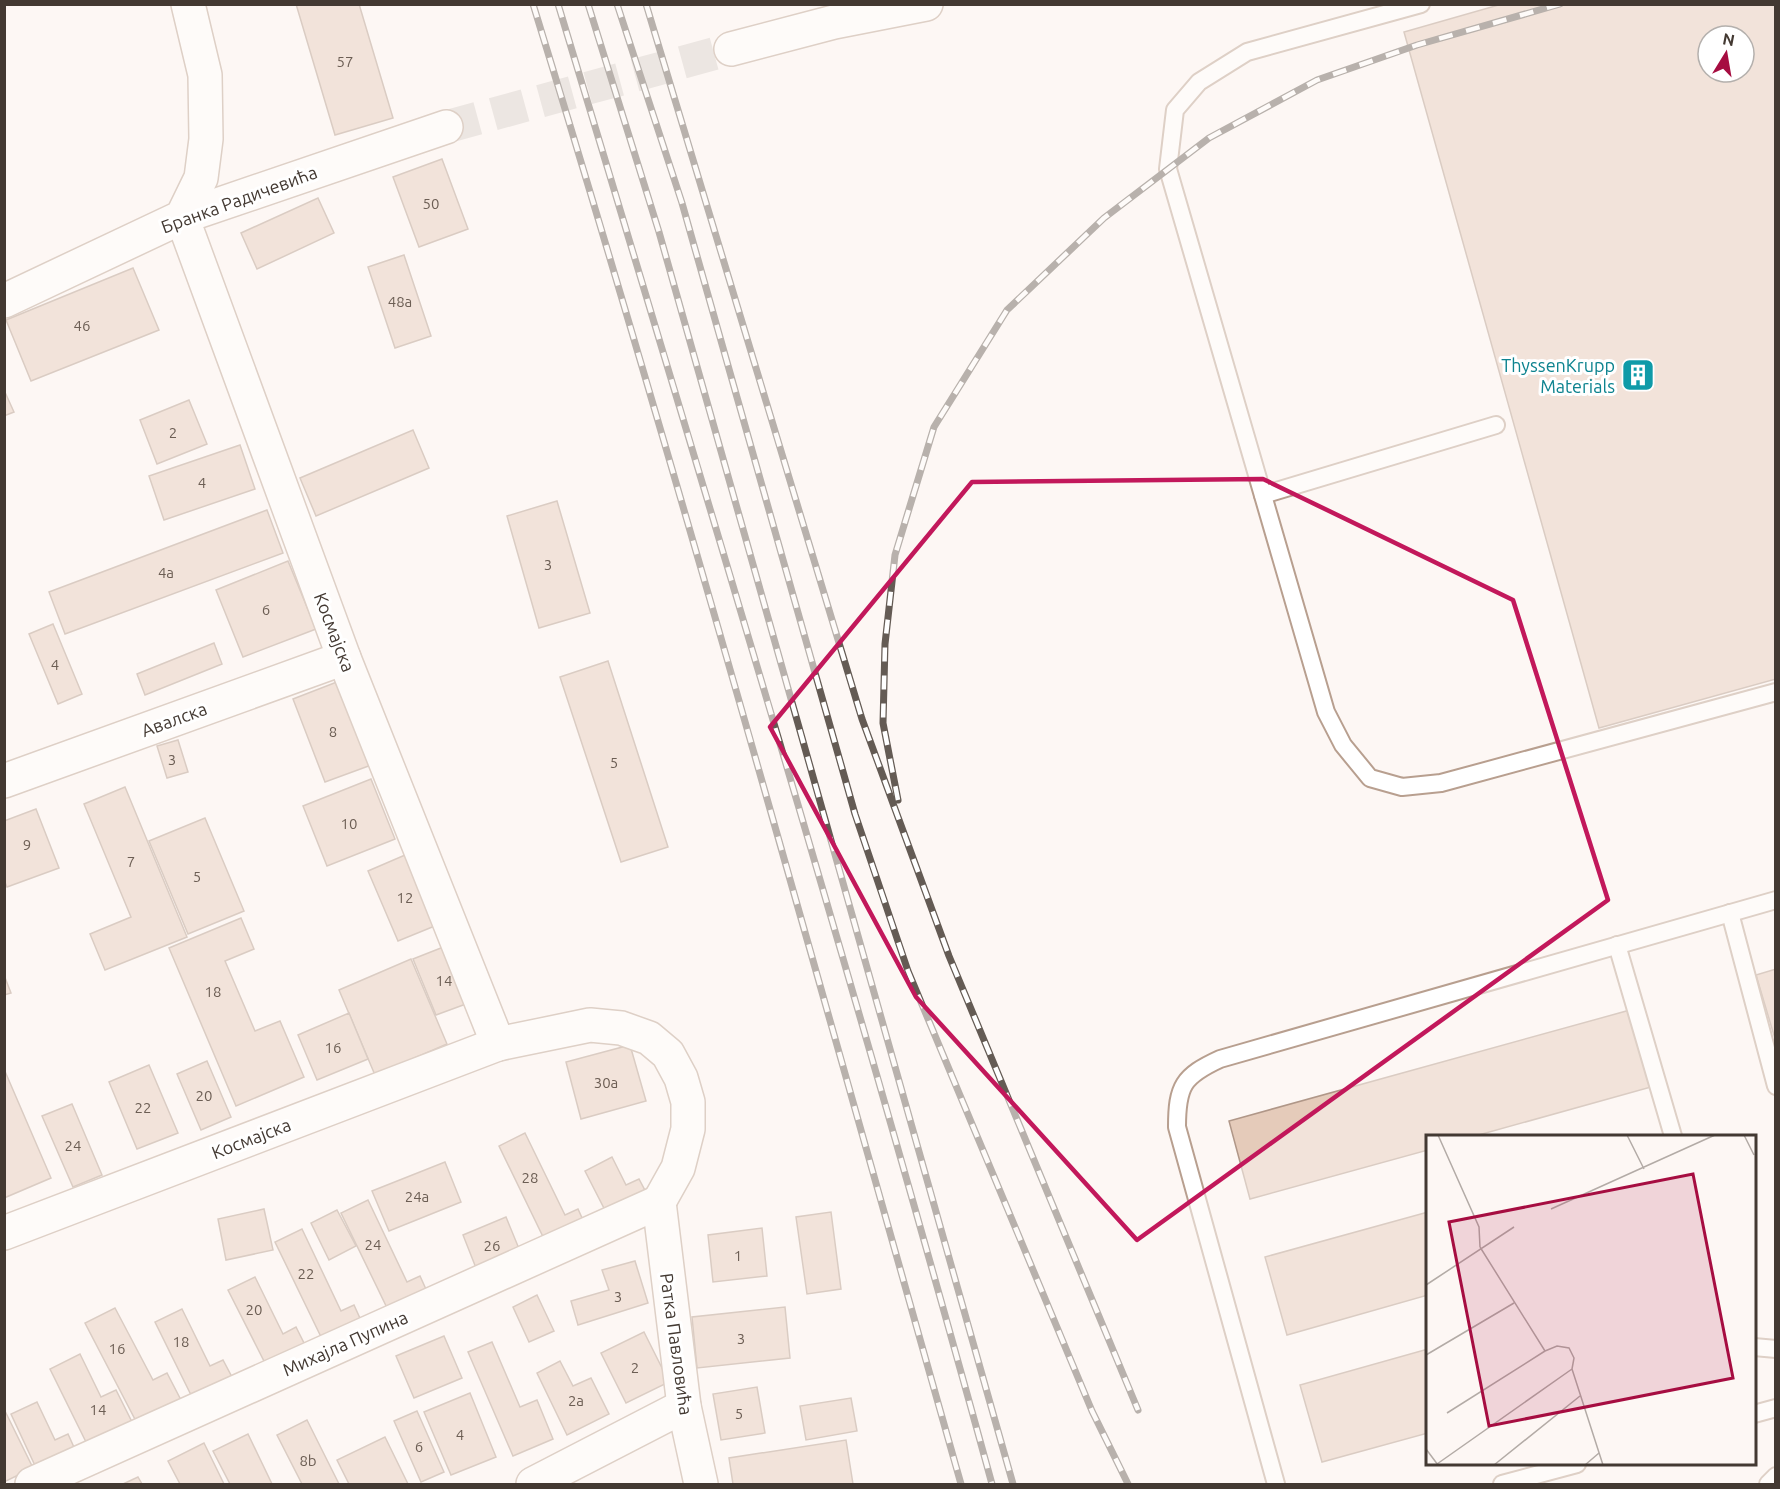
<svg xmlns="http://www.w3.org/2000/svg" width="1780" height="1489" font-family="Ubuntu,sans-serif">
	<style>
		.building { fill: #e5cbba; stroke: #b09788; stroke-width: 1.5; fill-rule: evenodd }
		.lines { fill: none; stroke-linecap: round; stroke-linejoin: round }
		.street-tunnel { stroke: #d8d1cd; stroke-width: 33; stroke-dasharray: 33 16; stroke-linecap: butt }
		.lane-casing { stroke: #b89f8f; stroke-width: 20 }
		.street-casing { stroke: #b89f8f; stroke-width: 36 }
		.secondary-casing { stroke: #b89f8f; stroke-width: 36 }
		.lane { stroke: #fff; stroke-width: 16 }
		.street { stroke: #fff; stroke-width: 33 }
		.secondary { stroke: #fff; stroke-width: 33 }
		.rail-casing { stroke: #645b54; stroke-width: 7 }
		.rail { stroke: #fff; stroke-width: 4.5; stroke-dasharray: 14; stroke-linecap: butt }
		.marked { fill: none; stroke: #c2185b; stroke-width: 4.5; stroke-linejoin: round }
		.labels { text-anchor: middle; dominant-baseline: central; stroke-width: 6; stroke-linejoin: round; paint-order: stroke }
		.number-label { font-size: 15px; fill: #6c5e54 }
		.street-label { font-size: 18px; fill: #433932; stroke: #fff }
		.culture-label { font-size: 18px; fill: #0d838f; stroke: #fff; text-anchor: end }
		.inset-road { fill: none; stroke: #b3aba6; stroke-width: 1.5 }
		.view { fill: #a60d41; fill-opacity: 0.15; stroke: #a60d41; stroke-width: 3 }
		.inset-edge { fill: none; stroke: #433932; stroke-width: 3 }
	</style>
	<rect width="100%" height="100%" fill="#fdf7f4"/>
	<!-- building -->
	<g class="building">
		<path d="M296,4H359L393,118L335,135Z"/>
		<path d="M1502,4H1776V679L1599,728L1404,32ZM1708,36H1744V72H1708Z"/>
		<path d="M442,159L468,229L419,247L393,177Z"/>
		<path d="M318,198L334,233L257,269L241,233Z"/>
		<path d="M404,255L431,336L395,348L368,267Z"/>
		<path d="M133,268L159,330L31,381L6,320Z"/>
		<path d="M4,390L14,412L4,416Z"/>
		<path d="M189,400L207,444L157,464L140,420Z"/>
		<path d="M413,430L429,468L316,516L300,478Z"/>
		<path d="M240,445L255,489L164,520L149,476Z"/>
		<path d="M557,501L590,613L539,628L507,516Z"/>
		<path d="M267,510L283,553L65,634L49,592Z"/>
		<path d="M288,561L316,629L243,657L216,590Z"/>
		<path d="M53,624L82,694L58,704L29,634Z"/>
		<path d="M214,643L222,664L145,695L137,674Z"/>
		<path d="M608,661L668,847L621,862L560,677Z"/>
		<path d="M342,680L374,764L325,782L293,699Z"/>
		<path d="M178,740L188,772L167,778L157,746Z"/>
		<path d="M371,779L395,839L327,866L303,806Z"/>
		<path d="M125,787L187,937L105,970L90,934L131,917L84,804Z"/>
		<path d="M36,809L59,868L7,887L4,880V821Z"/>
		<path d="M205,818L244,911L188,934L149,841Z"/>
		<path d="M412,852L442,923L398,941L368,871Z"/>
		<path d="M241,918L254,949L225,961L255,1031L280,1021L304,1077L236,1106L169,948Z"/>
		<path d="M451,944L474,1001L436,1015L413,959Z"/>
		<path d="M411,959L447,1044L375,1075L339,990Z"/>
		<path d="M1776,969V1042L1756,975Z"/>
		<path d="M4,975L11,993L4,995Z"/>
		<path d="M1630,1010L1651,1087L1475,1136H1428V1150L1250,1199L1229,1121Z"/>
		<path d="M349,1013L368,1059L317,1080L298,1035Z"/>
		<path d="M630,1045L646,1101L581,1119L566,1062Z"/>
		<path d="M207,1061L231,1117L201,1130L177,1074Z"/>
		<path d="M149,1065L178,1133L137,1149L109,1082Z"/>
		<path d="M4,1069L51,1178L4,1198Z"/>
		<path d="M72,1104L102,1175L73,1187L42,1116Z"/>
		<path d="M525,1133L565,1215L578,1209L587,1229L548,1247L499,1146Z"/>
		<path d="M612,1157L626,1185L639,1179L649,1198L609,1218L585,1171Z"/>
		<path d="M445,1162L461,1202L389,1231L372,1191Z"/>
		<path d="M368,1200L407,1282L420,1276L429,1296L390,1314L341,1213Z"/>
		<path d="M264,1209L273,1250L226,1260L218,1219Z"/>
		<path d="M337,1210L356,1246L329,1260L311,1223Z"/>
		<path d="M831,1212L841,1289L807,1294L796,1217Z"/>
		<path d="M1428,1212V1295L1287,1335L1265,1257Z"/>
		<path d="M506,1217L522,1256L478,1273L463,1235Z"/>
		<path d="M762,1228L767,1276L713,1282L708,1235Z"/>
		<path d="M302,1229L341,1311L354,1305L363,1325L324,1343L275,1242Z"/>
		<path d="M635,1261L648,1303L578,1325L571,1301L609,1290L602,1270Z"/>
		<path d="M255,1277L283,1334L296,1327L306,1347L267,1367L228,1290Z"/>
		<path d="M537,1295L554,1331L529,1342L513,1307Z"/>
		<path d="M785,1307L790,1358L697,1368L692,1317Z"/>
		<path d="M115,1308L153,1380L167,1373L183,1404L139,1427L85,1323Z"/>
		<path d="M182,1309L210,1366L223,1360L233,1379L193,1399L155,1322Z"/>
		<path d="M644,1332L669,1382L626,1403L601,1353Z"/>
		<path d="M444,1336L462,1378L414,1398L396,1356Z"/>
		<path d="M492,1342L520,1407L537,1400L553,1439L513,1456L468,1352Z"/>
		<path d="M1428,1349V1433L1322,1462L1300,1385Z"/>
		<path d="M80,1354L101,1397L116,1390L132,1422L87,1444L50,1369Z"/>
		<path d="M560,1361L573,1386L591,1378L609,1414L567,1435L537,1373Z"/>
		<path d="M757,1387L765,1433L721,1440L713,1394Z"/>
		<path d="M470,1393L496,1457L451,1475L424,1412Z"/>
		<path d="M851,1398L857,1431L806,1440L800,1406Z"/>
		<path d="M37,1402L55,1440L68,1434L77,1454L38,1472L11,1414Z"/>
		<path d="M4,1409L33,1468L6,1481L4,1478Z"/>
		<path d="M417,1411L444,1472L421,1482L394,1421Z"/>
		<path d="M307,1420L339,1484H302L277,1435Z"/>
		<path d="M248,1434L272,1484H230L213,1451Z"/>
		<path d="M385,1437L408,1484H349L337,1460Z"/>
		<path d="M846,1440L853,1484H733L729,1458Z"/>
		<path d="M204,1443L224,1484H180L168,1461Z"/>
		<path d="M138,1477L142,1484H123Z"/>
	</g>
	<g class="lines">
		<!-- street-tunnel -->
		<path class="street-tunnel" d="M446,127L731,49"/>
		<defs>
			<g id="lane">
				<path d="M1421,4L1247,52L1199,82L1175,110L1168,169L1326,712L1343,745L1370,778L1402,787L1441,783L1776,692"/>
				<path d="M1263,495L1496,425"/>
				<path d="M1730,913L1776,1086"/>
				<path d="M1617,945L1673,1136"/>
				<path d="M1754,1347L1776,1349"/>
				<path d="M1754,1414L1776,1408"/>
				<path d="M1276,1484L1177,1127C1177,1086 1183,1076 1220,1059L1776,900"/>
				<path d="M1502,1484L1577,1464"/>
				<path d="M1768,1484L1776,1476"/>
			</g>
			<g id="street">
				<path d="M731,49L834,22L926,4"/>
				<path d="M446,127L182,217L344,658L498,1044L590,1025L621,1028L649,1038L668,1054L681,1078L688,1102V1129L678,1168L659,1202"/>
				<path d="M4,781L344,658"/>
				<path d="M659,1202L684,1406L701,1484"/>
				<path d="M4,1233L498,1044"/>
				<path d="M32,1484L659,1202"/>
				<path d="M533,1484L684,1406"/>
			</g>
			<path id="secondary" d="M4,301L182,217L201,178L206,139L205,75L188,4"/>
		</defs>
		<!-- lane casing -->
		<use href="#lane" class="lane-casing"/>
		<!-- street casing -->
		<use href="#street" class="street-casing"/>
		<!-- secondary casing -->
		<use href="#secondary" class="secondary-casing"/>
		<!-- lane -->
		<use href="#lane" class="lane"/>
		<!-- street -->
		<use href="#street" class="street"/>
		<!-- secondary -->
		<use href="#secondary" class="secondary"/>
		<defs>
			<g id="rail">
				<path d="M533,4C684,495 821,990 961,1484"/>
				<path d="M558,4C707,497 856,989 992,1484"/>
				<path d="M588,4L659,232L1013,1484"/>
				<path d="M617,4L682,203L855,814L908,971L1092,1411L1128,1484"/>
				<path d="M646,4L862,719L949,956L1138,1410"/>
				<path d="M898,800L883,723L885,644L895,555L934,427L1007,310L1104,218L1209,138L1317,80L1417,45L1560,4"/>
			</g>
		</defs>
		<!-- rail casing -->
		<use href="#rail" class="rail-casing"/>
		<!-- rail -->
		<use href="#rail" class="rail"/>
	</g>
	<!-- marked area -->
	<path d="M0 0H1780V1489H0ZM1263,479L1513,600L1608,900L1137,1240L916,997L770,727L972,482Z" fill="#fdf7f4" fill-opacity=".55" fill-rule="evenodd"/>
	<path class="marked" d="M1263,479L1513,600L1608,900L1137,1240L916,997L770,727L972,482Z"/>
	<!-- icons -->
	<defs>
		<symbol id="building-square" viewBox="-11 -11 22 22"><rect x="-9" y="-9" width="18" height="18" rx="4" fill="#0f9aa8" stroke="#fff"/><path d="M-4-6H4V6H1V3H-1V6H-4ZM-2.5-4.3h1.7v1.8h-1.7ZM.8-4.3h1.7v1.8H.8ZM-2.5-1h1.7V.8h-1.7ZM.8-1h1.7V.8H.8Z" fill="#fff"/></symbol>
	</defs>
	<g fill-rule="evenodd">
		<use href="#building-square" x="1619" y="356" width="38" height="38"/>
	</g>
	<g class="labels">
		<!-- number labels -->
		<g class="number-label">
			<text x="345" y="61">57</text>
			<text x="431" y="203">50</text>
			<text x="400" y="301">48a</text>
			<text x="82" y="325">46</text>
			<text x="173" y="432">2</text>
			<text x="202" y="482">4</text>
			<text x="548" y="564">3</text>
			<text x="166" y="572">4a</text>
			<text x="266" y="609">6</text>
			<text x="55" y="664">4</text>
			<text x="333" y="731">8</text>
			<text x="172" y="759">3</text>
			<text x="614" y="762">5</text>
			<text x="349" y="823">10</text>
			<text x="27" y="844">9</text>
			<text x="131" y="861">7</text>
			<text x="197" y="876">5</text>
			<text x="405" y="897">12</text>
			<text x="444" y="980">14</text>
			<text x="213" y="991">18</text>
			<text x="333" y="1047">16</text>
			<text x="606" y="1082">30a</text>
			<text x="204" y="1095">20</text>
			<text x="143" y="1107">22</text>
			<text x="73" y="1145">24</text>
			<text x="530" y="1177">28</text>
			<text x="417" y="1196">24a</text>
			<text x="373" y="1244">24</text>
			<text x="492" y="1245">26</text>
			<text x="738" y="1255">1</text>
			<text x="306" y="1273">22</text>
			<text x="618" y="1296">3</text>
			<text x="254" y="1309">20</text>
			<text x="741" y="1338">3</text>
			<text x="181" y="1341">18</text>
			<text x="117" y="1348">16</text>
			<text x="635" y="1367">2</text>
			<text x="576" y="1400">2a</text>
			<text x="98" y="1409">14</text>
			<text x="739" y="1413">5</text>
			<text x="460" y="1434">4</text>
			<text x="419" y="1446">6</text>
			<text x="308" y="1460">8b</text>
		</g>
		<!-- street labels -->
		<g class="street-label">
			<text transform="translate(239 199) rotate(-20)">Бранка Радичевића</text>
			<text transform="translate(335 632) rotate(69)">Космајска</text>
			<text transform="translate(174 719) rotate(-20)">Авалска</text>
			<text transform="translate(251 1138) rotate(-21)">Космајска</text>
			<text transform="translate(345 1343) rotate(-24)">Михајла Пупина</text>
			<text transform="translate(677 1344) rotate(82)">Ратка Павловића</text>
		</g>
		<!-- culture labels -->
		<g class="culture-label">
			<text x="1615" y="365">ThyssenKrupp<tspan x="1615" dy="21">Materials</tspan></text>
		</g>
	</g>
	<!-- overview -->
	<g transform="translate(1426 1135)">
		<rect width="330" height="330" fill="#fdf7f4"/>
		<path class="inset-road" d="M12,0L53,92L54,112M201,0L218,34M318,0L328,20M125,74L289,0M54,112L119,216L131,211L143,213L148,223L146,234M0,150L88,92M0,220L88,168M146,234L177,330M21,278L119,216M0,314L12,330M11,329L146,234M68,330L154,261M159,330L173,318"/>
		<path class="view" d="M267,39L307,243L63,291L23,87Z"/>
		<rect width="330" height="330" class="inset-edge"/>
	</g>
	<!-- border -->
	<rect width="1780" height="1489" fill="none" stroke="#433932" stroke-width="12"/>
	<!-- north arrow -->
	<g transform="translate(1726 54) rotate(11)"><circle r="28" fill="#ffffff" stroke="#b4b0ad" stroke-width="1.5"/>
	<path d="M0-4.5L10 22L0 15L-10 22Z" fill="#a60d41"/>
	<text y="-9" font-size="16" font-weight="bold" text-anchor="middle" fill="#433932">N</text>
	</g>
</svg>
